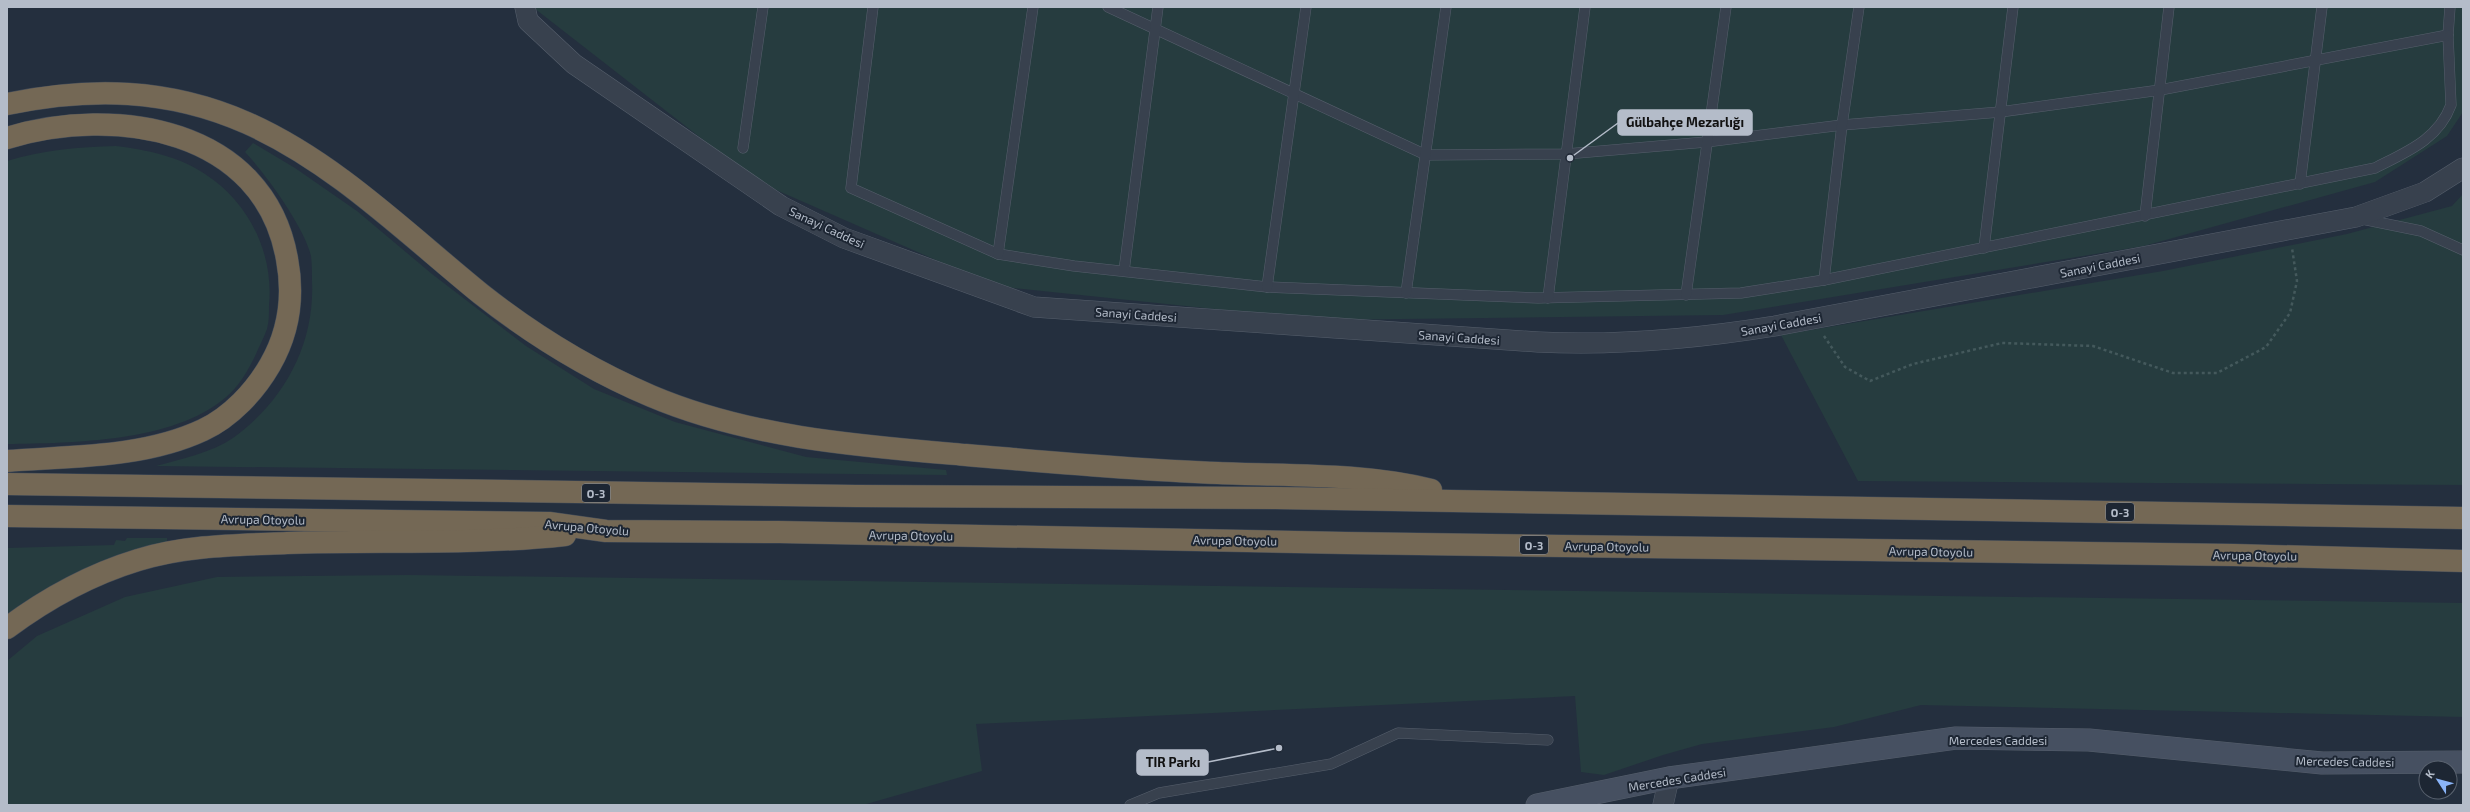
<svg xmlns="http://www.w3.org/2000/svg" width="2470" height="812" font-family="'Exo 2',sans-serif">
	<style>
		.green { fill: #263c3f }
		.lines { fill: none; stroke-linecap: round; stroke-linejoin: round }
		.lane-casing { stroke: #565f6c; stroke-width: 11 }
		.street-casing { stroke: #565f6c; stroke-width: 21 }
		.secondary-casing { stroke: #565f6c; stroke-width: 23 }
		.highway-casing { stroke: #434c59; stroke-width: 23 }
		.path { stroke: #44595c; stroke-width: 2.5; stroke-dasharray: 3 3; stroke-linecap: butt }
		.lane { stroke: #38414e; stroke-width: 10 }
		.street { stroke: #38414e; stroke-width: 20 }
		.secondary { stroke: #465061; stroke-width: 22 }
		.highway { stroke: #746855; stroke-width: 22 }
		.labels { text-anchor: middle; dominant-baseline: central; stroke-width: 4; stroke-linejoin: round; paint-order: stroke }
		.shield { fill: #1d2633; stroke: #878f9c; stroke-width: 1 }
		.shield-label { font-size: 11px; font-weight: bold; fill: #b4bcc9 }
		.street-label { font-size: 12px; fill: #b4bcc9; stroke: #1d2633 }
		.leader { fill: none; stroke: #b4bcc9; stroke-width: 1.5 }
		.callout-dot { fill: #b4bcc9; stroke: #1d2633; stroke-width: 1.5 }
		.callout { fill: #b4bcc9; stroke: #b4bcc9; stroke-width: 1.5 }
		.callout-label { font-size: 13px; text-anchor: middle; font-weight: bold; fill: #111 }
	</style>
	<rect width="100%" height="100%" fill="#242f3e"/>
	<!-- green -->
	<g class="green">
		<path d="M2463,7V112L2447,136L2375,182L2144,246L1723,315L1319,320L995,286L756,181L534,8Z"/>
		<path d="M253,143L295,168L357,211L432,274L526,346L594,389L675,422L806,457L946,470L947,475L156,466C181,459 211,453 233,438C284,401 315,344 312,281C312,273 312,264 311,256C305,228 265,173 245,152Z"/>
		<path d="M116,146C147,150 178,156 205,174C249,202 274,254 269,305C269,313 269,322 267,329C264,338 259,346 256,354C249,369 238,388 225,398C173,442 73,443 7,444V161C42,150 79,147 116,146Z"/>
		<path d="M2463,194V485L1858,481L1781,335L2163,271L2347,234L2452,206Z"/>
		<path d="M127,538H167V544L7,617V548L114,545L116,540L125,541Z"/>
		<path d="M409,575L2463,603V717L1921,705L1834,727L1702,744L1663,755L1604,775L1581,772L1575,696L976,724L982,771L863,805H7V661L37,636L125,597L217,577Z"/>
	</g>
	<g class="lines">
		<defs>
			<g id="lane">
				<path d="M873,7L851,188L998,254L1074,266L1267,287L1538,298L1741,293L1824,280L2375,168C2406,152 2438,140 2451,105L2448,35L2450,7"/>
				<path d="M1108,7L1426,155L1566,154L1706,142L1842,125L2000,112L2160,90L2448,35"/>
				<path d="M743,148L763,7"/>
				<path d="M2300,184L2322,7"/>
				<path d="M2145,216L2169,7"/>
				<path d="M2362,219L2421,231L2463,250"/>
				<path d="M1984,248L2013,7"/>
				<path d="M998,254L1033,7"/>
				<path d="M1124,271L1158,7"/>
				<path d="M1824,280L1842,125L1859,7"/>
				<path d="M1267,287L1306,7"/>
				<path d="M1406,293L1446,7"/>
				<path d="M1686,295L1726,7"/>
				<path d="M1548,298L1585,7"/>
				<path d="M1130,805L1159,793L1331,764L1398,733L1548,740"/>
			</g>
			<g id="street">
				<path d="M525,7L528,21L574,64L781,206L844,238L1034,307L1538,342C1619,346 1695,339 1775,326L2356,217L2425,192L2463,168"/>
				<path d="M1663,805L1669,778"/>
			</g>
			<path id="secondary" d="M1537,805L1669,778L1956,738L2089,740L2322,763L2463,762"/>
			<g id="highway">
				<path d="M7,104C90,87 168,88 247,123C335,162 407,234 481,294C533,335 590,370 651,396C750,438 861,446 966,455C1050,462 1134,470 1218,473C1287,476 1364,473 1431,490"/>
				<path d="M7,138C115,105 264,128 287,259C294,296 289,332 270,365C255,391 231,417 203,430C143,458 72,456 7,461"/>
				<path d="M7,484L856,496L1275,498L2463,518"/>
				<path d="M7,516L549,523L606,531L779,532L1346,543L2234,555L2463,561"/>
				<path d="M7,628C46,599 92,574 138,560C186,545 238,545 287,543C380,540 473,545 565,535"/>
			</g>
		</defs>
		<!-- lane casing -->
		<use href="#lane" class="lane-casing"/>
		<!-- street casing -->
		<use href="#street" class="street-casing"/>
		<!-- secondary casing -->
		<use href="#secondary" class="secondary-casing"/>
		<!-- highway casing -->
		<use href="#highway" class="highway-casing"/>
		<!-- path -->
		<path class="path" d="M1824,336L1845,367L1870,381L1913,364L2002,343L2093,346L2173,373H2217L2266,347L2290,313L2297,281L2292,248"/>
		<!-- lane -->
		<use href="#lane" class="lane"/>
		<!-- street -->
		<use href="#street" class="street"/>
		<!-- secondary -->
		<use href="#secondary" class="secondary"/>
		<!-- highway -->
		<use href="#highway" class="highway"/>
	</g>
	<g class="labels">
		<!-- shield labels -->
		<g class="shield">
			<rect x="582" y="484" width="28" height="18" rx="3"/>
			<rect x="2106" y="503" width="28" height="18" rx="3"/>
			<rect x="1520" y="536" width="28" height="18" rx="3"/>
		</g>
		<g class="shield-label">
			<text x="596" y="493">O-3</text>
			<text x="2120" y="512">O-3</text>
			<text x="1534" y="545">O-3</text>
		</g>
		<!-- street labels -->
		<g class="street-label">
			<text transform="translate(827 227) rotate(25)">Sanayi Caddesi</text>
			<text transform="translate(2100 265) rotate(-11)">Sanayi Caddesi</text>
			<text transform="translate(1136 314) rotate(4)">Sanayi Caddesi</text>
			<text transform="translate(1781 324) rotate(-10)">Sanayi Caddesi</text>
			<text transform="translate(1459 337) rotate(4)">Sanayi Caddesi</text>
			<text transform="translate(263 519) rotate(1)">Avrupa Otoyolu</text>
			<text transform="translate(587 527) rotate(5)">Avrupa Otoyolu</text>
			<text transform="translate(911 535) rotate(1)">Avrupa Otoyolu</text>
			<text transform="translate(1235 540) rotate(1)">Avrupa Otoyolu</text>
			<text transform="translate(1607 546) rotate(1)">Avrupa Otoyolu</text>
			<text transform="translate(1931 551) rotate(1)">Avrupa Otoyolu</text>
			<text transform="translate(2255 555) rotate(1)">Avrupa Otoyolu</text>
			<text x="1998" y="740">Mercedes Caddesi</text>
			<text transform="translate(2345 761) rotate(1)">Mercedes Caddesi</text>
			<text transform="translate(1677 779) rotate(-9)">Mercedes Caddesi</text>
		</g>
	</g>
	<!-- callouts -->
	<path class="leader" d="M1570 158L1618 123M1279 748L1208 762"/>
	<g class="callout-dot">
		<circle cx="1570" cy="158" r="4"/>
		<circle cx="1279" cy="748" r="4"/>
	</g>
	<g class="callout">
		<rect x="1618" y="110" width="134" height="25" rx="4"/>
		<rect x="1137" y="750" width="71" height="25" rx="4"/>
	</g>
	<g class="callout-label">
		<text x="1685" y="127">Gülbahçe Mezarlığı</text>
		<text x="1173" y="767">TIR Parkı</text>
	</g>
	<!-- border -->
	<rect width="2470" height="812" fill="none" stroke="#b4bcc9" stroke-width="16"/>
	<!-- north arrow -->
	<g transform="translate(2438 780) rotate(306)"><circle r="19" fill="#1d2633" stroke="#59626f"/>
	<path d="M0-3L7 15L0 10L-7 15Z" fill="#8ab4f8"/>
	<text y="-6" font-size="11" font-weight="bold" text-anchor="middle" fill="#b4bcc9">K</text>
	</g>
</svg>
